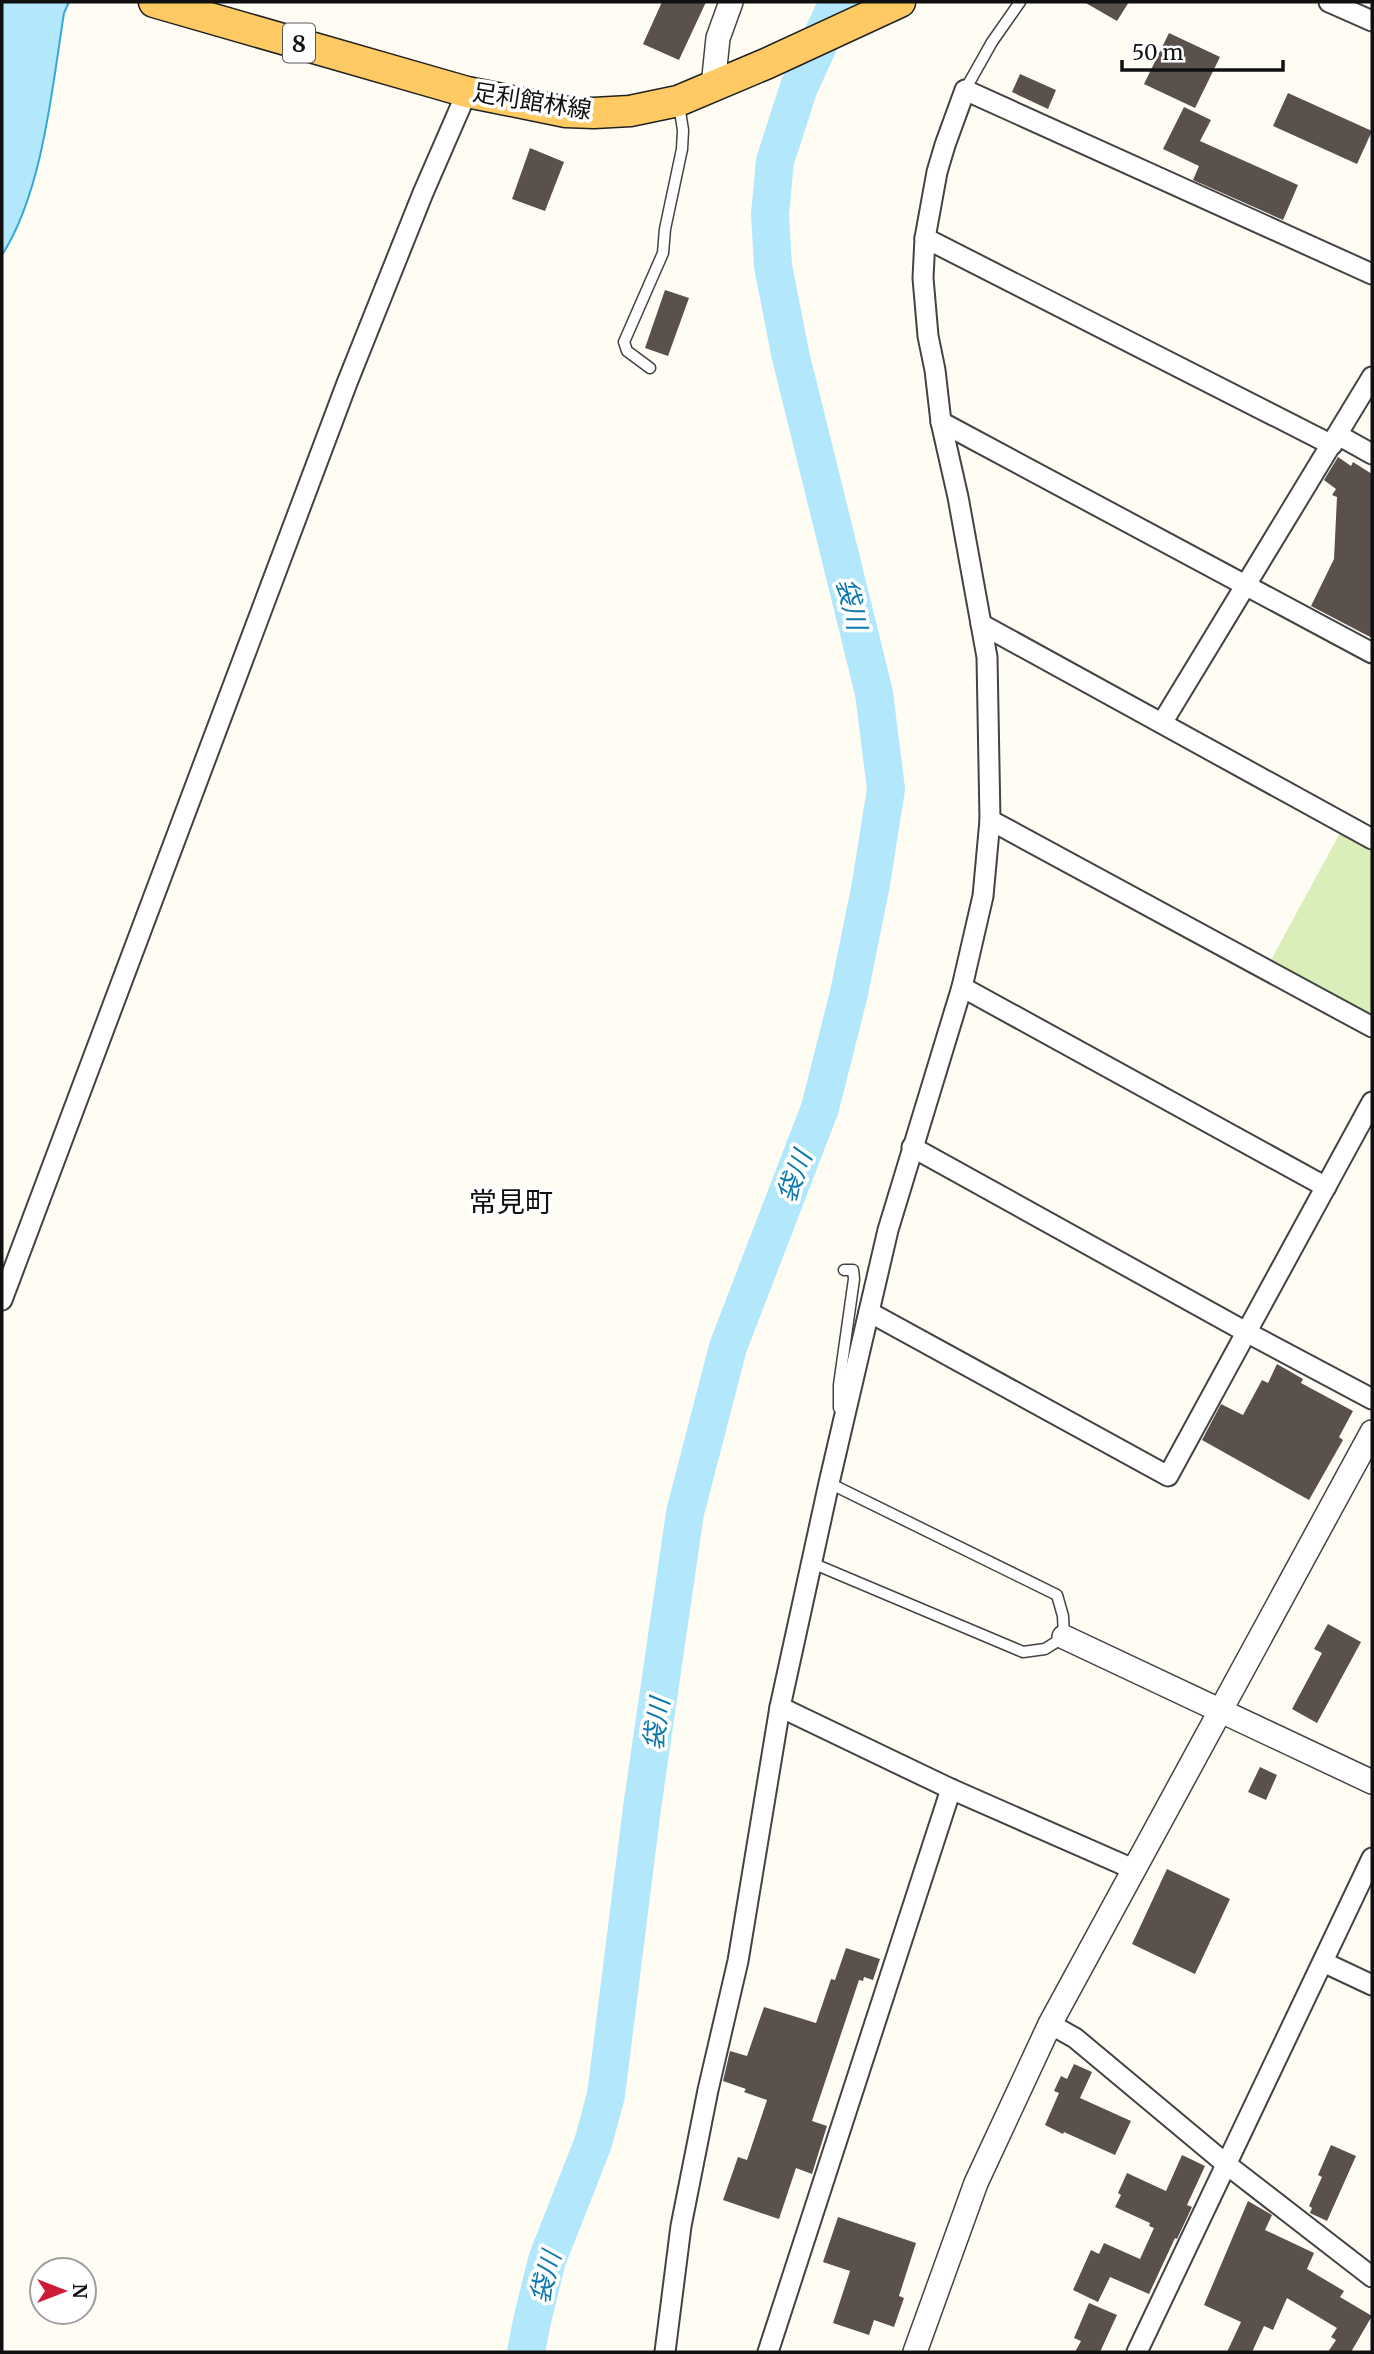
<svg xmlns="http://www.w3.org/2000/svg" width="1374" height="2354" font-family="Merriweather,'Noto Sans JP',serif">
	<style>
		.green { fill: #daeeb9 }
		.water { fill: #b3e8fc; stroke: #34a8d9; stroke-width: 2 }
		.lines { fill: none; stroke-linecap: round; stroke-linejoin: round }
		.river { stroke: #b3e8fc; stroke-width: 38 }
		.building { fill: #5a504c }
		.service-casing { stroke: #434343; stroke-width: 13 }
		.minor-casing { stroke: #434343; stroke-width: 23 }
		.tertiary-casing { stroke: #434343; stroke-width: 26 }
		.primary-casing { stroke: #212121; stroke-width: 33 }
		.service { stroke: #fff; stroke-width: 10 }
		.minor { stroke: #fff; stroke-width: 19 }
		.tertiary { stroke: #fff; stroke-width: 23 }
		.primary { stroke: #ffca64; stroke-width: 30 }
		.labels { text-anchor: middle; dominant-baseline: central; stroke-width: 7; stroke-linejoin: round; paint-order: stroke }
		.shield { fill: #fff; stroke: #585858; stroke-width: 2 }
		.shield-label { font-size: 23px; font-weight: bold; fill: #101010 }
		.street-label { font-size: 24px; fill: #101010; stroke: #fff }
		.water-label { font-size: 26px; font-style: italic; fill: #0c79b0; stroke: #fff }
		.quarter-label { font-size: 28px; fill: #101010; stroke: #fff }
	</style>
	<rect width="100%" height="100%" fill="#fffcf4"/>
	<!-- green -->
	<path class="green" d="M1340,833L1372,850V1016L1271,960Z"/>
	<!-- water -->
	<path class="water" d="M2,2H69L64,13C52,88 43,191 2,255Z"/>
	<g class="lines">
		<!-- river -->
		<path class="river" d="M526,2352L532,2321L547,2260L593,2143L606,2095L642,1808L685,1513L728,1347L820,1108L849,993L871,884L886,789L874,693L790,353L773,266L770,214L775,161L799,87L838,2"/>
	</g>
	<!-- building -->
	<g class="building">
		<path d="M662,2H706L679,60L643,44Z"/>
		<path d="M1084,2H1129L1117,21Z"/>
		<path d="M1169,33L1220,57L1195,108L1144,84Z"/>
		<path d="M1020,74L1056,90L1048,109L1012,92Z"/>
		<path d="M1288,93L1372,131L1357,164L1273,126Z"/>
		<path d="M1184,107L1211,120L1200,141L1298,185L1283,220L1193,180L1199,166L1163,149Z"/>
		<path d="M530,148L564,162L545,211L512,199Z"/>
		<path d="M665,290L689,298L668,356L645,348Z"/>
		<path d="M1338,457L1351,466L1353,462L1372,474V638L1311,606L1334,559L1337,497L1332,495L1336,489L1324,480Z"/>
		<path d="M1277,1364L1303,1379L1301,1383L1353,1411L1339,1437L1343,1440L1309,1500L1202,1440L1221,1404L1243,1415L1262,1380L1268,1383Z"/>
		<path d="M1328,1624L1361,1642L1317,1723L1292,1709L1322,1653L1314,1649Z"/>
		<path d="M1260,1767L1277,1775L1266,1800L1248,1792Z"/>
		<path d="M1167,1869L1230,1899L1195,1974L1132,1944Z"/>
		<path d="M846,1948L880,1959L873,1980L864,1977L863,1981L859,1980L812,2121L827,2126L812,2174L796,2168L779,2219L723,2200L738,2157L747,2160L767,2100L744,2092L746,2089L723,2081L730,2051L747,2056L764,2007L816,2023L831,1979L835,1980Z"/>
		<path d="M1074,2064L1092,2072L1080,2098L1131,2121L1115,2155L1064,2132L1063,2134L1045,2125L1059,2093L1054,2091L1061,2076L1067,2079Z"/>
		<path d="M1331,2145L1356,2156L1327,2221L1310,2213L1312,2208L1309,2206L1322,2177L1318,2175Z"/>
		<path d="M1182,2155L1205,2166L1187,2205L1192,2207L1177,2239L1175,2238L1149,2294L1110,2277L1098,2302L1073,2290L1091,2250L1099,2254L1104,2243L1140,2259L1154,2228L1149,2226L1150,2223L1115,2207L1121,2195L1118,2193L1127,2173L1166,2191Z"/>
		<path d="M1248,2201L1272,2215L1265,2230L1314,2253L1307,2269L1344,2291L1340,2297L1372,2316L1351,2352H1328L1336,2340L1331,2337L1337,2328L1287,2298L1273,2330L1264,2326L1252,2352H1227L1241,2322L1204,2305Z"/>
		<path d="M838,2217L916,2243L899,2296L904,2298L894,2327L874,2320L869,2335L833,2323L850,2271L823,2262Z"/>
		<path d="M1089,2303L1117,2315L1100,2352H1075L1081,2341L1074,2338Z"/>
	</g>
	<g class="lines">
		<defs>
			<g id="service">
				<path d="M965,90L992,42L1020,2"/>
				<path d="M650,368L627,351L624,342L663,253L665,229L682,149L683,130L679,105"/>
				<path d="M839,1408V1385L854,1279L853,1270H844"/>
				<path d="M812,1563L1023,1652L1045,1649L1064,1637L1063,1616L1057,1595L829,1483"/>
			</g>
			<g id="minor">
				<path d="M1329,2L1372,21"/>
				<path d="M925,238L1332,445"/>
				<path d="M941,422L1372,653"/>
				<path d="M1338,435L1372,454"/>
				<path d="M981,624L1372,839"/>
				<path d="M1162,723L1372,377"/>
				<path d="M990,820L1372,1027"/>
				<path d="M962,987L1326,1187"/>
				<path d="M912,1147L1246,1332L1372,1399"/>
				<path d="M2,1300L347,383L423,193L467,92"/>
				<path d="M869,1312L1168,1476L1372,1102"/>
				<path d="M780,1707L951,1789L1133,1869"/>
				<path d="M1323,1962L1372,1985"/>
				<path d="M1050,2024L1075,2038L1226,2164L1372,2277"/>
				<path d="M665,2352L681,2226L708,2090L738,1961L780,1707L829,1483L888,1230L962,987L983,896L990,820L987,657L958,497L941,422L935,370L928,336L923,278L925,238L937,172L945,145L965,90L1372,274"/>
				<path d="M768,2352L951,1789"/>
				<path d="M1137,2352L1372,1858"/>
			</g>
			<g id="tertiary">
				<path d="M713,86L718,38L731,2"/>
				<path d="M1064,1637L1372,1782"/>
				<path d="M915,2352L976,2183L1050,2024L1372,1432"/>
			</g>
			<path id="primary" d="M154,2L467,92L566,112L594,113L630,111L678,101L768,63L900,2"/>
		</defs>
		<!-- service casing -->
		<use href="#service" class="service-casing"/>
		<!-- minor casing -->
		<use href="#minor" class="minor-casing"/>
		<!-- tertiary casing -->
		<use href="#tertiary" class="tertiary-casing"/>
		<!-- primary casing -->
		<use href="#primary" class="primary-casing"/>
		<!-- service -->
		<use href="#service" class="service"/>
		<!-- minor -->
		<use href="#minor" class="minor"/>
		<!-- tertiary -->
		<use href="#tertiary" class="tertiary"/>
		<!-- primary -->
		<use href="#primary" class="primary"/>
	</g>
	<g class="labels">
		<!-- shield labels -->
		<rect class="shield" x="283" y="23.5" width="32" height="39" rx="5"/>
		<g class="shield-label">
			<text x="299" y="43">8</text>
		</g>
		<!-- street labels -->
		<g class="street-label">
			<text transform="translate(532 101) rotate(9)">足利館林線</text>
		</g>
		<!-- water labels -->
		<g class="water-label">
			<text transform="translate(852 604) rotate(76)">袋川</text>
			<text transform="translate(794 1176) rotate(-69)">袋川</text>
			<text transform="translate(656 1724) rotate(-82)">袋川</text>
			<text transform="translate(545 2277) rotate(-75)">袋川</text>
		</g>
		<!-- quarter labels -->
		<g class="quarter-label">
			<text x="511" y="1202">常見町</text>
		</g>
	</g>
	<!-- border -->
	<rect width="1374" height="2354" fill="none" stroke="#101010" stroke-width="7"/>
	<!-- north arrow -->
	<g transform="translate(63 2291) rotate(90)"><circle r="33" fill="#ffffff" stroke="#9f9f9f" stroke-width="2"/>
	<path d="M0-5L12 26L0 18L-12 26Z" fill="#cf1a35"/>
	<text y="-10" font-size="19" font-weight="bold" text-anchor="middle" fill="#101010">N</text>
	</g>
	<!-- scale -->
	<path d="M1122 60v10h161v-10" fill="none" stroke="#101010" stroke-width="3.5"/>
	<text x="1132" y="60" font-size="21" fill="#101010" stroke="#ffffff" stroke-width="5" paint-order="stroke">50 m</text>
</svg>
